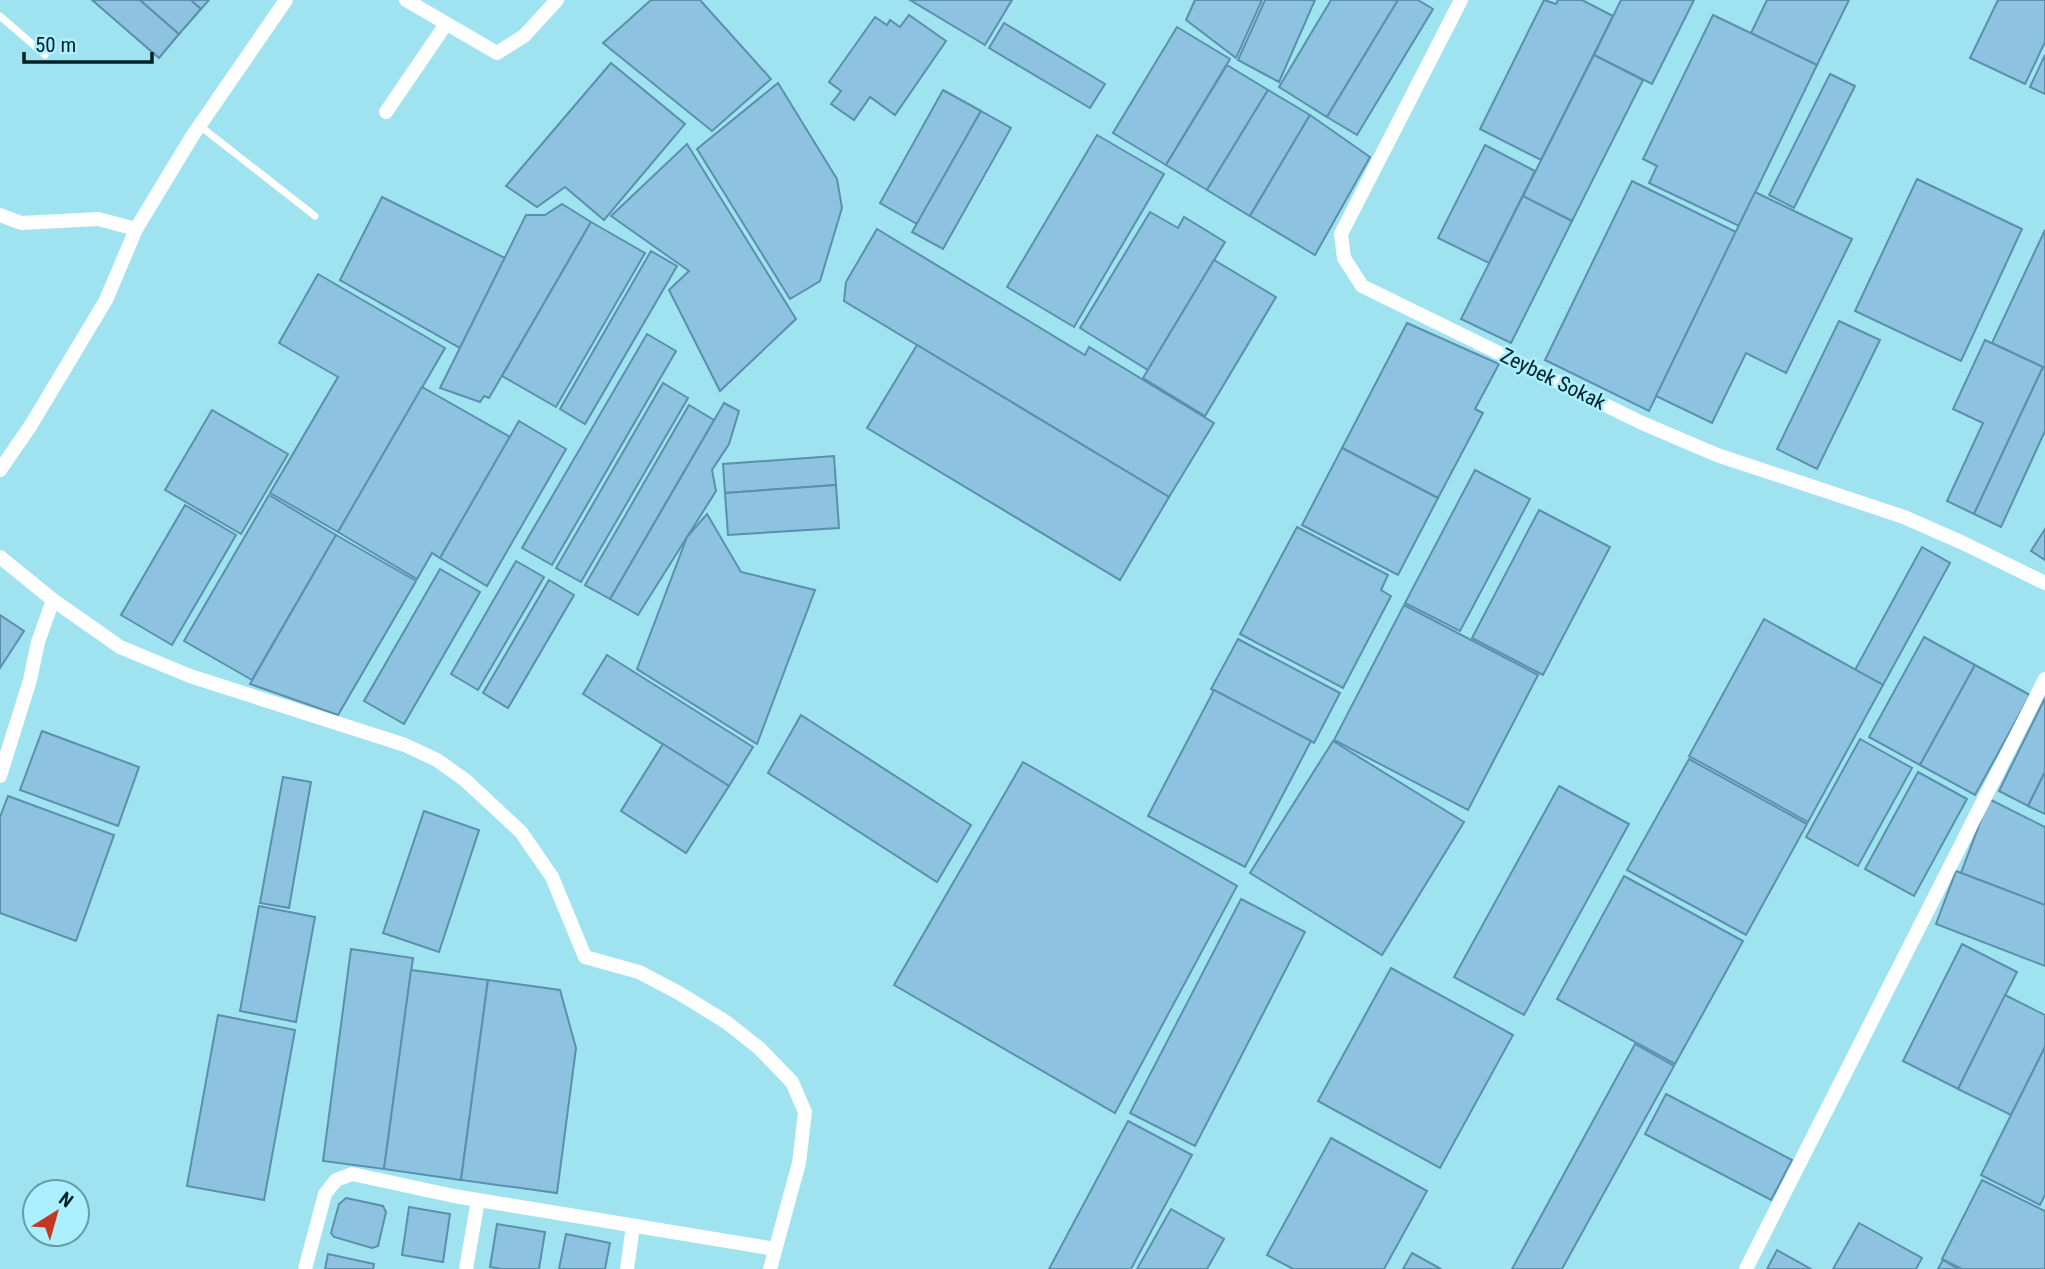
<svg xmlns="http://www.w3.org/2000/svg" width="2045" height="1269" font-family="'Roboto Condensed',sans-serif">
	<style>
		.building { fill: #8dc3e0; stroke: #5b90ac; stroke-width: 2 }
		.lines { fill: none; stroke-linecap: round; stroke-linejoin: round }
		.lane { stroke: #fff; stroke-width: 7 }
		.street { stroke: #fff; stroke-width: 14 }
		.labels { text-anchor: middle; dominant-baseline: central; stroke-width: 5; stroke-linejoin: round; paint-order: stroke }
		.street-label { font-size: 21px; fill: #032025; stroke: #aceffe }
	</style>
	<rect width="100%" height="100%" fill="#9fe2f0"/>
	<!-- building -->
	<g class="building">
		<path d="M92,0H140L179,34L159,58Z"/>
		<path d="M140,0H191L201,9L179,34Z"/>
		<path d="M191,0H209L201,9Z"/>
		<path d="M651,0H700L771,79L712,131L603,43Z"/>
		<path d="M910,0H1012L985,45Z"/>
		<path d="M1195,0H1262L1236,58L1186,20Z"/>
		<path d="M1265,0H1315L1279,82L1238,60Z"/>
		<path d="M1331,0H1398L1327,117L1279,87Z"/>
		<path d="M1398,0H1418L1433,9L1357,135L1327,117Z"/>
		<path d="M1544,0L1556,4L1558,0H1582L1613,16L1541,160L1480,129Z"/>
		<path d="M1621,0H1694L1652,84L1594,55Z"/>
		<path d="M1767,0H1849L1817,65L1751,33Z"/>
		<path d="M1998,0H2045V42L2025,84L1970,58Z"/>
		<path d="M909,15L946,41L895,115L870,97L854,120L831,104L841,91L829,82L875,17L887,25L890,20L900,27Z"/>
		<path d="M1713,15L1817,65L1739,226L1649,183L1657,166L1643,159Z"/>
		<path d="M1004,23L1105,84L1090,108L989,48Z"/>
		<path d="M1177,27L1230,59L1166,165L1113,133Z"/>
		<path d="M1594,55L1643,80L1572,221L1523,196Z"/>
		<path d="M2045,55V94L2030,87Z"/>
		<path d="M611,63L685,124L604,220L565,187L537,207L506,186Z"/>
		<path d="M1227,65L1268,90L1207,190L1166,165Z"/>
		<path d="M1830,74L1855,86L1794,208L1769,195Z"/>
		<path d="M778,83L837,179L842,208L820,281L790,299L697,149Z"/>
		<path d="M943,90L981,111L917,224L880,203Z"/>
		<path d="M1268,90L1310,115L1250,216L1207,190Z"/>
		<path d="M981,111L1011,128L943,249L912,232Z"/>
		<path d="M1310,115L1370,157L1315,255L1250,216Z"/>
		<path d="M1097,135L1164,174L1074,327L1007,287Z"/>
		<path d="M687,144L796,319L720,391L669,290L689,271L611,216Z"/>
		<path d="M1485,145L1535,171L1489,263L1438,238Z"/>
		<path d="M1917,179L2022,229L1961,361L1855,311Z"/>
		<path d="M1632,181L1736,232L1649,411L1545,360Z"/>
		<path d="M1755,192L1852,239L1786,373L1746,353L1712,423L1656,396Z"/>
		<path d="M1523,196L1572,221L1511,343L1461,319Z"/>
		<path d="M382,197L505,258L460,348L340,280Z"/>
		<path d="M562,204L591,222L489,398L484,396L480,402L440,388L526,215H545Z"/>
		<path d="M1150,212L1178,228L1184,217L1225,242L1148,370L1080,328Z"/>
		<path d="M591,222L645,253L556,407L502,376Z"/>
		<path d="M877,229L1085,355L1089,347L1214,423L1169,497L844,301L846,282Z"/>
		<path d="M2045,230V368L1992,343Z"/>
		<path d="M651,251L677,266L585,424L560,409Z"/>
		<path d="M1214,260L1276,297L1205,416L1143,378Z"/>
		<path d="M318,274L445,348L338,532L270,493L338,377L279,343Z"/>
		<path d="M1839,321L1880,340L1817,469L1777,449Z"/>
		<path d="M1407,323L1499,364L1475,409L1483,413L1438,498L1342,448Z"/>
		<path d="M647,334L676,351L552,565L522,548Z"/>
		<path d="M1985,340L2043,367L1974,514L1947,501L1983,423L1953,409Z"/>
		<path d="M917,345L1169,497L1120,580L867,428Z"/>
		<path d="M2043,367L2045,368V431L2001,527L1974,514Z"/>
		<path d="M663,383L688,398L581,582L556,568Z"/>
		<path d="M422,387L510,437L440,558L432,553L417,579L338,532Z"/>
		<path d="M724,403L739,411L729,444L712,470L716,491L638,615L610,599Z"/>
		<path d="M689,405L714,420L610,599L585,585Z"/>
		<path d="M212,410L288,454L241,534L165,490Z"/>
		<path d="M519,421L566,449L487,586L440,558Z"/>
		<path d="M1342,448L1438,498L1398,575L1302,525Z"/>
		<path d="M834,456L836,485L725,493L723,464Z"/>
		<path d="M1475,470L1530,499L1460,631L1405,603Z"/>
		<path d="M836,485L839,528L728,535L725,493Z"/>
		<path d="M269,495L336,535L252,680L184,641Z"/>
		<path d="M185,505L236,535L172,645L121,615Z"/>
		<path d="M1539,510L1610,547L1543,675L1472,638Z"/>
		<path d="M707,514L741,572L815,590L757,744L637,669L687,537Z"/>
		<path d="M1297,527L1388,575L1381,590L1391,596L1343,688L1240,634Z"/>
		<path d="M2045,529V560L2031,551Z"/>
		<path d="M336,535L416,581L338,715L250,684Z"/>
		<path d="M1922,547L1950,563L1883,685L1855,670Z"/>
		<path d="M516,561L544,577L478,690L451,674Z"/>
		<path d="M440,569L480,592L404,724L364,701Z"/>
		<path d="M549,580L574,595L508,708L483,693Z"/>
		<path d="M1404,605L1538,675L1468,810L1334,740Z"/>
		<path d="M0,615L24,631L0,668Z"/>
		<path d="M1764,619L1883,685L1808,822L1689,756Z"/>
		<path d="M1924,637L1975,665L1920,765L1869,737Z"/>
		<path d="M1238,639L1340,693L1314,743L1211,689Z"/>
		<path d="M607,655L753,747L729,786L583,694Z"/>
		<path d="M1975,665L2030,695L1975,795L1920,765Z"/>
		<path d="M1214,690L1311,741L1245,867L1148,816Z"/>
		<path d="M2045,698V772L2028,806L1999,791Z"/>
		<path d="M801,715L971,825L937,882L768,773Z"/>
		<path d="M42,731L139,767L118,826L20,790Z"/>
		<path d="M1860,739L1912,768L1858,866L1806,837Z"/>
		<path d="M1333,741L1464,822L1382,955L1250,873Z"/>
		<path d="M663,744L729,786L686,853L621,811Z"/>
		<path d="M1689,759L1807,824L1746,935L1627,870Z"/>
		<path d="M1023,762L1237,886L1115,1113L894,985Z"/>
		<path d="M1918,772L1967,799L1914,896L1865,869Z"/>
		<path d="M2045,772V814L2028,806Z"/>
		<path d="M283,777L311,782L289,908L260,903Z"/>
		<path d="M1559,786L1629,824L1524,1015L1454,977Z"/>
		<path d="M8,796L114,835L76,941L0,913V817Z"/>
		<path d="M1989,799L2045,827V905L1961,873Z"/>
		<path d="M424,811L479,830L439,952L383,933Z"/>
		<path d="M1956,871L2045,905V966L1936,924Z"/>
		<path d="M1624,876L1743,941L1675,1064L1557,999Z"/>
		<path d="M1241,899L1305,932L1195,1146L1130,1113Z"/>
		<path d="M259,906L315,917L296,1022L240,1011Z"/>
		<path d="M1962,944L2017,972L1958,1089L1903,1061Z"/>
		<path d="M351,949L413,958L384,1169L323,1161Z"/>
		<path d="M1391,968L1513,1035L1440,1168L1318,1101Z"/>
		<path d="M411,970L488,980L461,1180L384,1169Z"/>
		<path d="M488,980L560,990L576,1048L557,1193L461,1180Z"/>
		<path d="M2005,995L2045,1015V1047L2011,1115L1958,1089Z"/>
		<path d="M218,1015L295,1030L264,1200L187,1186Z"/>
		<path d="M1635,1044L1674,1066L1562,1269H1512Z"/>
		<path d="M2045,1047V1195L2040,1205L1981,1175Z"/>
		<path d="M1666,1094L1792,1160L1771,1200L1645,1134Z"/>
		<path d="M1128,1121L1192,1155L1131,1269H1049Z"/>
		<path d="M1331,1138L1427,1191L1384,1269H1293L1267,1255Z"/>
		<path d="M1982,1180L2045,1211V1269H1962L1942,1259Z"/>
		<path d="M346,1198L383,1206L386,1212L378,1246L372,1248L334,1237L331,1233L339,1204Z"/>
		<path d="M409,1207L450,1214L443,1262L402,1255Z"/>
		<path d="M1171,1209L1224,1239L1207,1269H1137Z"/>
		<path d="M1859,1223L1922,1258L1916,1269H1833Z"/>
		<path d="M497,1224L545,1232L539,1269H501L490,1267Z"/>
		<path d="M566,1234L610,1243L605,1269H559Z"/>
		<path d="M1777,1250L1811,1269H1767Z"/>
		<path d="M1412,1253L1441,1269H1403Z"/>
		<path d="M328,1254L374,1264L373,1269H325Z"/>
		<path d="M1943,1260L1958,1269H1938Z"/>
	</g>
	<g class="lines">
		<!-- lane -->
		<g class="lane">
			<path d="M0,16L45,55"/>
			<path d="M200,126L315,216"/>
		</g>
		<!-- street -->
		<g class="street">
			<path d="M406,0L497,53L524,36L557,0"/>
			<path d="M1461,0L1341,234L1344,258L1362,286L1642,423L1717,455L1904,517L1963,543L2045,583"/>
			<path d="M386,112L446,24"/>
			<path d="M0,215L21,223L98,219L136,229"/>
			<path d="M0,470L31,425L106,300L136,229L193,135L286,0"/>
			<path d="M0,557L53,600L120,647L190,676L405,745L437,760L465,780L521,832L552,877L585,957L639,972L679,993L726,1022L759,1048L792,1082L805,1112L799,1163L770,1269"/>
			<path d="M0,776L30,680L38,642L53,600"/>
			<path d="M305,1269L325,1194L336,1180L352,1174L454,1196L775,1249"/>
			<path d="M466,1269L478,1200"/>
			<path d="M627,1269L633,1226"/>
			<path d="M1746,1269L2045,679"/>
		</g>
	</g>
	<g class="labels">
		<!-- street labels -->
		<g class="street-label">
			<text transform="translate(1553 379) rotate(26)">Zeybek Sokak</text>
		</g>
	</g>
	<!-- north arrow -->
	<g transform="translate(56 1213) rotate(37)"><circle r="33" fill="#aceffe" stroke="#689ca7" stroke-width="2"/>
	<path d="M0-5L12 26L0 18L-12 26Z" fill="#c53921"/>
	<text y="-10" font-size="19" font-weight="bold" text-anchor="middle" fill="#032025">N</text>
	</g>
	<!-- scale -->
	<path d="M24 52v10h128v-10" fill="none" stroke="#032025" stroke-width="3.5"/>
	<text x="35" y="52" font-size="21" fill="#032025" stroke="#aceffe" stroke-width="5" paint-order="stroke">50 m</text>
</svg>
